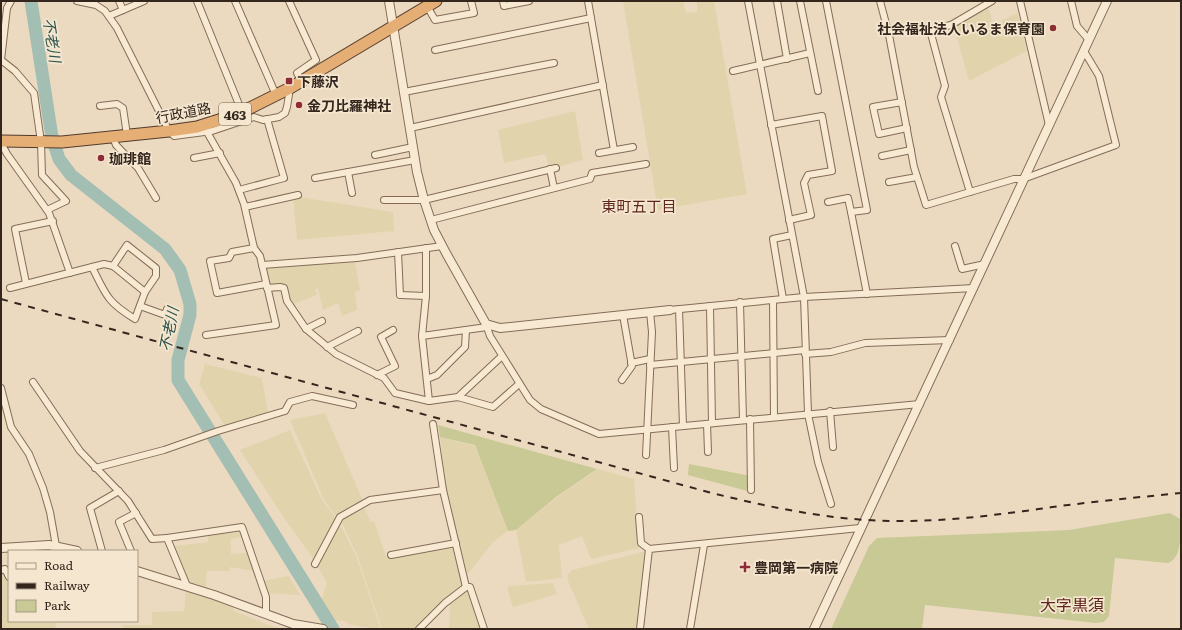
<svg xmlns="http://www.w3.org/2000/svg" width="1182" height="630" font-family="Literata,'Noto Sans JP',serif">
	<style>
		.farmland { fill: #e1d4ad }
		.green { fill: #c8c994 }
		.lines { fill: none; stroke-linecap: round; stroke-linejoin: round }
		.river { stroke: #a3beb3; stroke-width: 13 }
		.minor-casing { stroke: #846c59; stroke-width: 8 }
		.tertiary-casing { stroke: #846c59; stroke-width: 10 }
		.trunk-casing { stroke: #513b2d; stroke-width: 13 }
		.minor { stroke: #f7e9d2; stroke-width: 6 }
		.tertiary { stroke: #f7e9d2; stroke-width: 8 }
		.trunk { stroke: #e4ae75; stroke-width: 11 }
		.rail { stroke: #34261d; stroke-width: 2; stroke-dasharray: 7 7; stroke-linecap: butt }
		.poi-dot { fill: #902b35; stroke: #f4e6cf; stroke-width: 1.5 }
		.labels { text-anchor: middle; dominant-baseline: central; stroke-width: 3.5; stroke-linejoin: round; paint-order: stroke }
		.shield { fill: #f4e6cf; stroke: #6e6052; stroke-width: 1 }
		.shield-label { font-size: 13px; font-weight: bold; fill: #34261d }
		.poi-label { font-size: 14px; font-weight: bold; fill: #34261d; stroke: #f4e6cf; text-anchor: start }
		.street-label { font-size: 14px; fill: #34261d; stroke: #f4e6cf }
		.water-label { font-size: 15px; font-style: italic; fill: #2c534d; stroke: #f4e6cf }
		.neighbourhood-label { font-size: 15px; fill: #5f251e; stroke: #f4e6cf }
		.quarter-label { font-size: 16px; fill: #5f251e; stroke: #f4e6cf }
	</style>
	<rect width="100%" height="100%" fill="#ecdac0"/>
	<!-- farmland -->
	<g class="farmland">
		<path d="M623,1H683L686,13L697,12V1H714L747,194L658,210Z"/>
		<path d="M988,7L994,25L1017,13L1027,51L969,81L954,27Z"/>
		<path d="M575,111L583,160L550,169L545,154L504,163L498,130Z"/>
		<path d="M293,196L393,212L394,231L297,240Z"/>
		<path d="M355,262L360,290L355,292L357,310L342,316L338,303L323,310L318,289H315L317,295L291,305L284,285L268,287L264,267Z"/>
		<path d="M205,364L262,378L268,413L225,426L199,384Z"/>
		<path d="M325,413L363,501L338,515H335L323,498L290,420Z"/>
		<path d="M290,430L322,500L336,518L315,561L284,518L240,450Z"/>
		<path d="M440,437L475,446L508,531L493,542L467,575L445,486Z"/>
		<path d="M598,469L634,479L639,548L591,559L582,536L559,545L562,578L526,582L516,530L556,498Z"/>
		<path d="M363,506L371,522L374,521L387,559L455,548L465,585L416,629H382L357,555L341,521V519Z"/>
		<path d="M339,522L356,556L378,621L379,629L351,625L345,621L330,620L320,604L327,583L317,565Z"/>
		<path d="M240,532L242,537L231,539V554L247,553L253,571L230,567V571H207L206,587L187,581L173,546L208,542V535Z"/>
		<path d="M646,551L638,629H589L568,581V575L572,570Z"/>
		<path d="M1,571L5,572L9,586V621H77V623H56L55,629H1Z"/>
		<path d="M289,576L300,595L266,593L262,581Z"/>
		<path d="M553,583L557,594L513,607L507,588L509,586Z"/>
		<path d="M467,589L482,629H449L450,601Z"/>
		<path d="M186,590L233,607L234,611L279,629H123V625H152V612L184,611Z"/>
	</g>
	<!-- green -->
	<g class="green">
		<path d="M438,425L597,469L556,497L516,530L508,531L475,445L440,437Z"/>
		<path d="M689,464L751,476V492L688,475Z"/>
		<path d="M1170,513L1180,519C1181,531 1182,559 1168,563L1115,558L1109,616L1104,622L1096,623L925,605L922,629H831L869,546L877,538L1069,530Z"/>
	</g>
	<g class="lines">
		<!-- river -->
		<path class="river" d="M31,1L52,137L59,159L71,175L165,249L180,270L190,304V315L178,360V380L333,629"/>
		<defs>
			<g id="minor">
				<path d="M11,1L7,8L1,60L15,71L34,93L41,142L42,175L66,201L47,210"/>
				<path d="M77,1L96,5L105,11L117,28L169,131L174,136L212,131L254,117L263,120L279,117L285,113L287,107L290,88"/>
				<path d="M119,1L123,10"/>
				<path d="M197,1L242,112"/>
				<path d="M235,1L276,95"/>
				<path d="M289,1L316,60L297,73L301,81"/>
				<path d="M503,1L504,6L529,1"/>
				<path d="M588,1L614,150"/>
				<path d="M748,1L804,297L808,414L818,462L831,504"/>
				<path d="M777,1L787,59"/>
				<path d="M800,1L818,91"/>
				<path d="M826,1L867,210L851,212L848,198L828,202"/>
				<path d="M880,1L889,35L914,167L926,205L1014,179H1023L1116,145L1099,76L1084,51"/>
				<path d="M1020,1L1049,125"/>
				<path d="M1071,1L1077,26L1089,40"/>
				<path d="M427,6L435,20L474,13L471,1"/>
				<path d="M109,16L144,1"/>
				<path d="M435,50L591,18"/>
				<path d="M733,71L810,53"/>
				<path d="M404,92L554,63"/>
				<path d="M902,102L873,107L879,134L907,128"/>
				<path d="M100,106L117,104L123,108L127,135"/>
				<path d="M771,125L822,116L832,171L808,175L804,183L811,215L789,220"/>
				<path d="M410,128L603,85"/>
				<path d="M113,137L116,145L138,168L156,198"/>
				<path d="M1,143L7,154L49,213L70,273"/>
				<path d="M599,153L633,147"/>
				<path d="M375,155L413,147"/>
				<path d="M882,156L911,150"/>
				<path d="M194,158L220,153"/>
				<path d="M550,169L554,188"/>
				<path d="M348,172L352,193"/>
				<path d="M315,178L415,160"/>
				<path d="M889,182L917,177"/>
				<path d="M239,190L284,178L267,119"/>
				<path d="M970,192L941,97L945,86L930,30L951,25L992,1"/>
				<path d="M384,200H424L556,168"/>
				<path d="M245,207L298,195"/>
				<path d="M851,212L867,294"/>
				<path d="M431,220L590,179L592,173L646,164"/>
				<path d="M955,246L962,269L985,264"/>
				<path d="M254,248L232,252L229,258L210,261L217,293L266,284"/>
				<path d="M398,252L400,295L426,296V248"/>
				<path d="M262,265L357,258L442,246"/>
				<path d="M92,267C106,295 107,302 135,319L145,292L156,276V268L127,245L113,266"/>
				<path d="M26,283L15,229L53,221"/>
				<path d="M10,288L104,264L113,266L145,292"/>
				<path d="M267,288L280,287L284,288L287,301L306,329L336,354L384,378L395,393L429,401L422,336L487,327"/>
				<path d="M783,299L773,239L792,235"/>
				<path d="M773,300L774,417"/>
				<path d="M740,302L743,420"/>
				<path d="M140,306L165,315L167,309"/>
				<path d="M710,306L712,423"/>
				<path d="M679,309L683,426"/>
				<path d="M670,310L804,297L974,288"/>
				<path d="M486,324L490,336L530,400L541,409L599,434L920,404"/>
				<path d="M306,329L322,321"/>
				<path d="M206,335L276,325L260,256L254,248L244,204L236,183L207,132"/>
				<path d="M422,336L426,296"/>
				<path d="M327,347L358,331"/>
				<path d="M805,354L831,352L865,343L950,340"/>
				<path d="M631,363L650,359"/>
				<path d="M650,365L805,350"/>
				<path d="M377,375L395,366L381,337L393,330"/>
				<path d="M427,379L437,375L465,347L466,330"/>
				<path d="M622,380L632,366L623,315"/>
				<path d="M33,382L80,451L128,501L152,539L167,538L187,586"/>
				<path d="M1,388L11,427L29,454L43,488L50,512L56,546"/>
				<path d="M458,397L502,356"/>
				<path d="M429,401L458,397L493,407L519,384"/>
				<path d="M830,411L833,447"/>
				<path d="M750,419L751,490"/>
				<path d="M433,424L443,490L466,587"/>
				<path d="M707,424L708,452"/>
				<path d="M672,427L674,468"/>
				<path d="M646,455L652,332L650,312"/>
				<path d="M95,468L164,450L218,431L285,411L290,402L312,396L353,405"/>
				<path d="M639,517L641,543L649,549L860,528"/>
				<path d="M167,538L242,527L266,597V613"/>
				<path d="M102,551L90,508L119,491"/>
				<path d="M131,551L119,522L136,513"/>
				<path d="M391,555L456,543"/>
				<path d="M315,564L340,517L370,500L443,490"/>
				<path d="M1,570L5,569L9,577"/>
				<path d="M419,629L445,603L466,587H470L484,629"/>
				<path d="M640,629L649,549"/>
				<path d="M690,629L704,545"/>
			</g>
			<g id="tertiary">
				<path d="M389,1L417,172L424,200L434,230L446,253L486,324L500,328L670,310"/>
				<path d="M1,548L49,545L77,551"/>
				<path d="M137,571L214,595L293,624L323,629"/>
				<path d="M814,629L1107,1"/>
			</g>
			<path id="trunk" d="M1,141L62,142L169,131L197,127L219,120L242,112L290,88L436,1"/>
		</defs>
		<!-- minor casing -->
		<use href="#minor" class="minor-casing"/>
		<!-- tertiary casing -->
		<use href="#tertiary" class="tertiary-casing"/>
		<!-- trunk casing -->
		<use href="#trunk" class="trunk-casing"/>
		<!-- minor -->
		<use href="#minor" class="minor"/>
		<!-- tertiary -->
		<use href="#tertiary" class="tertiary"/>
		<!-- trunk -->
		<use href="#trunk" class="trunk"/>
		<!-- rail -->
		<path class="rail" d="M1,299L708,492C768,507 829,520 891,521C948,522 1004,514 1060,506C1100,501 1141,497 1181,493"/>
	</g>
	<!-- markers -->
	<g class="poi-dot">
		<circle cx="1053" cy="28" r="4"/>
		<rect x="285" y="77" width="8" height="8" rx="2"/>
		<circle cx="299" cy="105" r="4"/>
		<circle cx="101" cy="158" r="4"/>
		<path d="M743 561h4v4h4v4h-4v4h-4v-4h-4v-4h4z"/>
	</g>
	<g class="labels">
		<!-- shield labels -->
		<rect class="shield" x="219" y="103" width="32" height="22" rx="3"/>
		<g class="shield-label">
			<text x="235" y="114">463</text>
		</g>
		<!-- poi labels -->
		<g class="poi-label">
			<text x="1045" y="28" text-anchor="end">社会福祉法人いるま保育園</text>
			<text x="297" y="81">下藤沢</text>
			<text x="307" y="105">金刀比羅神社</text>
			<text x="109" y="158">珈琲館</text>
			<text x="754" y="567">豊岡第一病院</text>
		</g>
		<!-- street labels -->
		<g class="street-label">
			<text transform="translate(183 112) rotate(-11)">行政道路</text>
		</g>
		<!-- water labels -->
		<g class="water-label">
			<text transform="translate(53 40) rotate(81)">不老川</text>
			<text transform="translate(168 329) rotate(-79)">不老川</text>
		</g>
		<!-- neighbourhood labels -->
		<g class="neighbourhood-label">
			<text x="639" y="205">東町五丁目</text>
		</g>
		<!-- quarter labels -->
		<g class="quarter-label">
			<text x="1072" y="604">大字黒須</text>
		</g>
	</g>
	<!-- border -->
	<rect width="1182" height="630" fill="none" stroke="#34261d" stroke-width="4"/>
	<!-- legend -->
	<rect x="8" y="550" width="130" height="72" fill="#f4e6cf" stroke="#a79988"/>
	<rect x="16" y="563" width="20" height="6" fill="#f7e9d2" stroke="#a79988"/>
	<text x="44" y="570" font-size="12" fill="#34261d">Road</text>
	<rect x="16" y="583" width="20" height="6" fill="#34261d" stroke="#a79988"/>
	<text x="44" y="590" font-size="12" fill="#34261d">Railway</text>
	<rect x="16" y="600" width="20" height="12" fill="#c8c994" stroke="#a79988"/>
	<text x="44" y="610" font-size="12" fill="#34261d">Park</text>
</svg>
